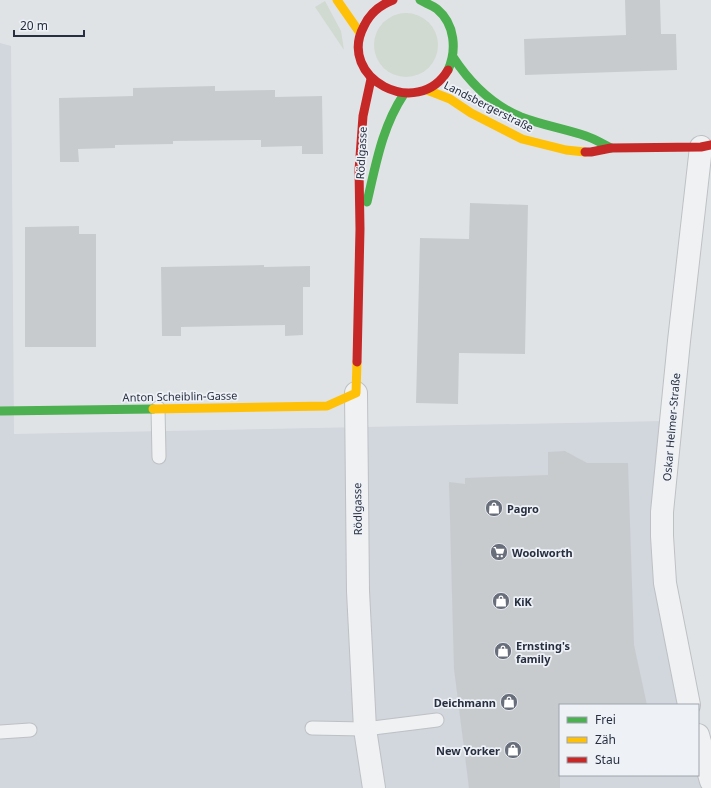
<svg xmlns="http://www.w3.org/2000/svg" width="711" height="788" font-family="'Noto Sans',sans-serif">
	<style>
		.built { fill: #d2d6dd }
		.green { fill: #d0dad1 }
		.building { fill: #c8cbce }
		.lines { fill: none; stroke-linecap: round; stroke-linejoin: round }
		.lane-casing { stroke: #bec1c4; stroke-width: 15 }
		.street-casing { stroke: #bec1c4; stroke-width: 24 }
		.lane { stroke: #f0f1f3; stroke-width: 13 }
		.street { stroke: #f0f1f3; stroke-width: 22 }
		.fast { stroke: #4caf50; stroke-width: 9 }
		.slow { stroke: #ffc107; stroke-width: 9 }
		.jam { stroke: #c62828; stroke-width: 9 }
		.labels { text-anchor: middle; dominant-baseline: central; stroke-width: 3.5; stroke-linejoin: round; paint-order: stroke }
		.street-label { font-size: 11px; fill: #272f40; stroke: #eef1f6 }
		.poi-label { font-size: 11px; font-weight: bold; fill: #272f40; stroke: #eef1f6; text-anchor: start }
	</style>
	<rect width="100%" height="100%" fill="#e0e3e6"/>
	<!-- built -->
	<path class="built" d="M0,43L11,46L14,434L666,421L658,510L684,705H560V775H698L708,788H0Z"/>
	<!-- green -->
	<g class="green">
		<path d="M325,1L341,31L344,50L315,7Z"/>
		<circle cx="406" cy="45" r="32"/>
	</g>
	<!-- building -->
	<g class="building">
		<path d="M625,0H660L661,34H676L677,70L525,75L524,39L626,35Z"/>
		<path d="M215,86V91L275,90V97L322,96L323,154H302V146L261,147V140L173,141V144L115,145V148L78,149L79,162H60L59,98L133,96V88Z"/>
		<path d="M470,203L528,205L525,354L459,353L458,404L416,403L420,238L469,239Z"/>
		<path d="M79,226V234H96V347H25V227Z"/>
		<path d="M264,265V267L310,266V287H303V335L285,336V325L181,327V336H162L161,267Z"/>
		<path d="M565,451L587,463H628L634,645L647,705H560V788H469L454,669L449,482L465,484V478L548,475V452Z"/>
	</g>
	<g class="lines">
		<defs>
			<g id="lane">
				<path d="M158,408L159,457"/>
				<path d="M312,728L365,729L437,720"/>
				<path d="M0,732L30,730"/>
			</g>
			<g id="street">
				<path d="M356,393L358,591L365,729L374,788"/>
				<path d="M689,705L665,583L662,536V512L679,341L701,147"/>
				<path d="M698,735L711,781"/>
			</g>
		</defs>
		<!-- lane casing -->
		<use href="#lane" class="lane-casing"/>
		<!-- street casing -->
		<use href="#street" class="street-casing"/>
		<!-- lane -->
		<use href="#lane" class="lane"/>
		<!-- street -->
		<use href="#street" class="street"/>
		<!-- fast -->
		<g class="fast">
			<path d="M420,0C425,3 432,5 437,9C455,24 457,50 448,70"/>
			<path d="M453,57C470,83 492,105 521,117C542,125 565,129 586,136C595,139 603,144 611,148"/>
			<path d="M367,202C376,164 382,127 404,94"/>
			<path d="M0,411L153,409"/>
		</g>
		<!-- slow -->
		<g class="slow">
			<path d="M337,0L360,33"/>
			<path d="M427,90L450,99L471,113L522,139L566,150L585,152"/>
			<path d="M153,409L327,406L356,393L357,362"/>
		</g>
		<!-- jam -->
		<g class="jam">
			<path d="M393,0C380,5 370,13 364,26C336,78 418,121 448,70"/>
			<path d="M585,152H591L611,148L701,147L711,145"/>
			<path d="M357,362L360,229L359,170L363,116L371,79"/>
		</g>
	</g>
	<!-- icons -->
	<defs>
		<symbol id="shop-disc" viewBox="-11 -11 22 22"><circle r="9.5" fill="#686e7a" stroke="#eef1f6"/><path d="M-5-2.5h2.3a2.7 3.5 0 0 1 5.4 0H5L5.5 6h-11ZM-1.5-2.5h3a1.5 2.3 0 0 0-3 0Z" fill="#fff"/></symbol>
		<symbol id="supermarket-disc" viewBox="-11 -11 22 22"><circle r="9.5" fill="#686e7a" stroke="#eef1f6"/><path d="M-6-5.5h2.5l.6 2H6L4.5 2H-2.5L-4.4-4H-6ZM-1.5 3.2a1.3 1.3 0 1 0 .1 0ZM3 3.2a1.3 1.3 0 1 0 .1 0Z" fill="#fff"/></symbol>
	</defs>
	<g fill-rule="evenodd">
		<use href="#shop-disc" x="484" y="498" width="20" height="20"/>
		<use href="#supermarket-disc" x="489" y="542" width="20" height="20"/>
		<use href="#shop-disc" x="491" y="591" width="20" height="20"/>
		<use href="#shop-disc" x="493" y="641" width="20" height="20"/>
		<use href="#shop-disc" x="499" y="692" width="20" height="20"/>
		<use href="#shop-disc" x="503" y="740" width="20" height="20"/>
	</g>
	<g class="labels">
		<!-- street labels -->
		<g class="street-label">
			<text transform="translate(489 106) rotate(27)">Landsbergerstraße</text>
			<text transform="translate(361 153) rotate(-87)">Rödlgasse</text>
			<text transform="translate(180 396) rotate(-1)">Anton Scheiblin-Gasse</text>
			<text transform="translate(671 427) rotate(-85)">Oskar Helmer-Straße</text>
			<text transform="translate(357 509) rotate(-91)">Rödlgasse</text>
		</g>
		<!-- poi labels -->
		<g class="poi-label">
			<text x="507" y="508">Pagro</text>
			<text x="512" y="552">Woolworth</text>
			<text x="514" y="601">KiK</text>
			<text x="516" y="645">Ernsting's<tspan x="516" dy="13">family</tspan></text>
			<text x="496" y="702" text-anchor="end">Deichmann</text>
			<text x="500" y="750" text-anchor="end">New Yorker</text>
		</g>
	</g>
	<!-- legend -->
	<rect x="559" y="704" width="140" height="72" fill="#eef1f6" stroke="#9ea3ad"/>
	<rect x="567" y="717" width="20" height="6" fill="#4caf50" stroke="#9ea3ad"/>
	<text x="595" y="724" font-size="12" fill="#272f40">Frei</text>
	<rect x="567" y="737" width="20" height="6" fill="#ffc107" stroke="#9ea3ad"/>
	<text x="595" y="744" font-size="12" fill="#272f40">Zäh</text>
	<rect x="567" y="757" width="20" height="6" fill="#c62828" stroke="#9ea3ad"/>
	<text x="595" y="764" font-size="12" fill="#272f40">Stau</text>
	<!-- scale -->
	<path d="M14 30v6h70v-6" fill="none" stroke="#272f40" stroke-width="2"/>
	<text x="20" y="30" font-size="12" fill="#272f40" stroke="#eef1f6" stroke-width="3" paint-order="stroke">20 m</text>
</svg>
